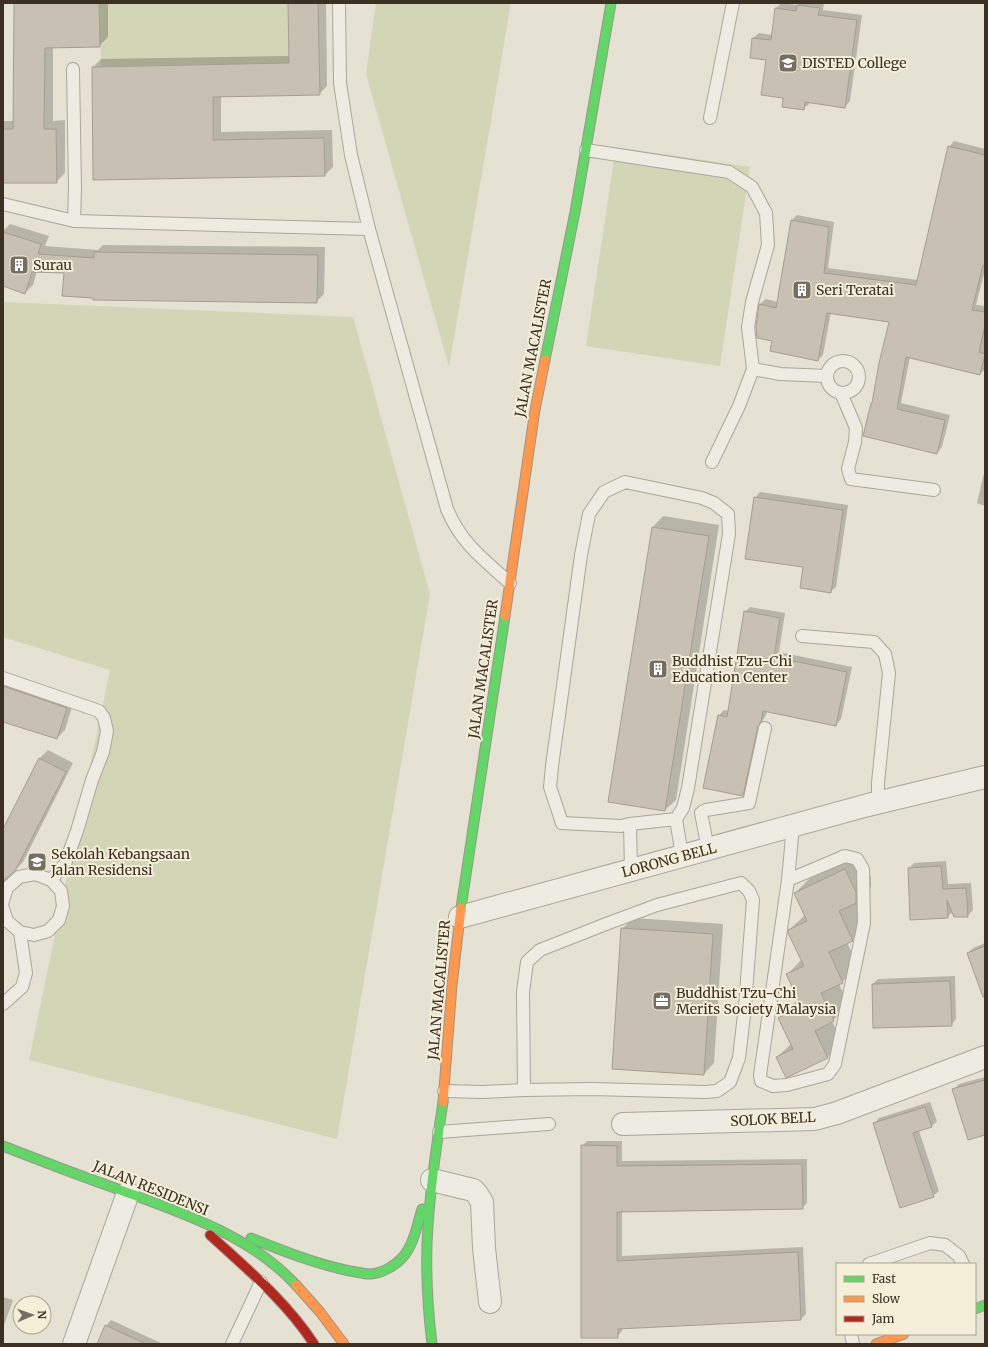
<svg xmlns="http://www.w3.org/2000/svg" width="988" height="1347" font-family="Merriweather,serif">
	<style>
		.green { fill: #d2d5b6 }
		.shadow { fill: #0003 }
		.building { fill: #c9c0b4; stroke: #a69d92 }
		.lines { fill: none; stroke-linecap: round; stroke-linejoin: round }
		.lane-casing { stroke: #aba69b; stroke-width: 14 }
		.street-casing { stroke: #aba69b; stroke-width: 24 }
		.fast-casing { stroke: #9b968b; stroke-width: 11 }
		.slow-casing { stroke: #9b968b; stroke-width: 11 }
		.jam-casing { stroke: #9b968b; stroke-width: 11 }
		.lane { stroke: #eeebe3; stroke-width: 12 }
		.street { stroke: #eeebe3; stroke-width: 22 }
		.fast { stroke: #63d668; stroke-width: 9 }
		.slow { stroke: #ff974d; stroke-width: 9 }
		.jam { stroke: #b3261e; stroke-width: 9 }
		.labels { text-anchor: middle; dominant-baseline: central; stroke-width: 4; stroke-linejoin: round; paint-order: stroke }
		.poi-label { font-size: 14px; fill: #3b3022; stroke: #f5efda; text-anchor: start }
		.street-label { font-size: 14px; fill: #3b3022; stroke: #f5efda }
	</style>
	<rect width="100%" height="100%" fill="#e5e1d3"/>
	<!-- green -->
	<g class="green">
		<path d="M99,3H288L289,63L101,66Z"/>
		<path d="M376,3H511L449,367L366,74Z"/>
		<path d="M616,147L750,167L720,366L586,346Z"/>
		<path d="M3,302L353,317L430,594L337,1139L29,1060L110,670L3,637Z"/>
	</g>
	<!-- shadow -->
	<g class="shadow">
		<path d="M15,3H108V37L99,46L53,47V121L65,120V173L56,182H3V121H14Z"/>
		<path d="M289,3H326L327,86L319,94L221,96V132L332,130L333,167L325,175L94,179L93,67L101,59L290,56Z"/>
		<path d="M781,3L798,5L800,3H824L823,10L862,15L850,101L845,107L809,102V104L803,109L784,97L767,59L753,38L759,33L772,35L776,8Z"/>
		<path d="M954,141L985,149V270L976,305L985,306V369L980,374L910,357L901,403L950,415L942,447L937,453L872,403L874,401L890,321L831,312L823,355L818,360L773,340L760,304L766,299L778,302L792,220L797,215L834,222L828,268L918,280L949,147Z"/>
		<path d="M10,224L49,236L45,246L98,250L103,245L325,247L324,294L316,302L65,272L37,271L33,285L25,293L3,285V231Z"/>
		<path d="M985,469V506L977,503Z"/>
		<path d="M760,492L848,505L836,587L830,592L804,566L755,498Z"/>
		<path d="M663,516L719,525L676,800L665,810L653,527Z"/>
		<path d="M750,607L785,613L779,652L852,667L841,719L836,725L767,711L766,715L763,720L748,790L742,795L719,715L724,710L729,711L745,612Z"/>
		<path d="M3,675L74,700L65,730L57,738L3,721Z"/>
		<path d="M48,750L73,763L23,862L8,877L3,890V922V831L40,758Z"/>
		<path d="M860,854L871,877V887L857,901L867,924L852,940L847,942L858,967L842,982L839,984L849,1005L832,1021L842,1042L827,1058L777,1057L791,1044L779,1018L794,1003L799,1000L787,975L802,959L789,930L805,915L795,893L810,878Z"/>
		<path d="M946,861L948,884L971,883L973,910L967,916L953,912L947,917L909,868L914,863Z"/>
		<path d="M633,918L723,924L714,1063L704,1074L622,929Z"/>
		<path d="M985,943V1000L968,953L973,948Z"/>
		<path d="M955,976L956,1019L951,1025L874,1027L873,984L878,979Z"/>
		<path d="M985,1077V1134L953,1090L959,1084Z"/>
		<path d="M930,1102L937,1121L931,1127L919,1131L939,1191L933,1196L874,1124L879,1118Z"/>
		<path d="M587,1141H622V1161L807,1159V1203L802,1208L622,1211V1256L803,1247L806,1314L801,1319L622,1328V1331L617,1337L582,1146Z"/>
		<path d="M3,1297L13,1300L3,1328Z"/>
		<path d="M111,1320L163,1344H98L106,1326Z"/>
	</g>
	<!-- building -->
	<g class="building">
		<path d="M14,3H99L100,47L45,48L44,129H56L57,183H3V129H13Z"/>
		<path d="M288,3H318L320,95L213,97V140L324,138L325,176L93,180L92,67L289,63Z"/>
		<path d="M797,5L820,8L818,15L857,20L845,108L805,102L804,110L782,107L783,98L761,95L766,60L750,58L752,38L771,40L775,8L796,11Z"/>
		<path d="M948,146L985,155V266L983,265L972,310L985,312V325L979,352L985,354L980,375L906,357L897,409L945,420L937,454L863,436L871,403H872L879,363L889,322L827,313L818,361L770,351L772,341L757,338L756,327L759,304L776,308L791,220L829,227L824,273L916,285Z"/>
		<path d="M3,232L41,244L38,254L94,258V252L318,255L317,303L93,300V298L62,296L64,273L32,272L25,294L3,286Z"/>
		<path d="M754,497L843,510L831,593L800,588L803,567L745,559Z"/>
		<path d="M652,527L709,536L665,811L608,802Z"/>
		<path d="M744,611L780,618L774,657L847,672L836,726L763,711L761,722L758,726L743,796L703,788L718,715L727,717Z"/>
		<path d="M3,686L67,708L57,739L3,722Z"/>
		<path d="M39,758L66,772L15,871L3,881V829Z"/>
		<path d="M941,866L943,889L966,888L968,917H954L947,900L948,918L910,920L908,868Z"/>
		<path d="M845,869L856,892V903L839,911L853,941L829,952L843,983L821,993L834,1021L815,1031L828,1058L786,1078L776,1057L793,1049L778,1018L801,1006L786,974L804,966L788,933V930L807,921L794,893Z"/>
		<path d="M621,928L713,934L704,1075L612,1069Z"/>
		<path d="M985,946V997H983L967,953Z"/>
		<path d="M950,981L952,1026L873,1028L872,984Z"/>
		<path d="M985,1080V1135L968,1140L952,1089Z"/>
		<path d="M925,1107L932,1127L913,1133L934,1197L900,1208L873,1123Z"/>
		<path d="M581,1145L617,1146V1166L802,1164L803,1209L617,1212V1261L798,1252L801,1320L618,1329V1338H581Z"/>
		<path d="M105,1325L146,1344H97Z"/>
	</g>
	<g class="lines">
		<defs>
			<g id="lane">
				<path d="M339,3L340,83L351,155L369,229L447,509C461,543 483,559 510,583"/>
				<path d="M73,69L75,188L74,221L369,229"/>
				<path d="M710,118L733,3"/>
				<path d="M586,150L729,172L752,187L766,213L768,245L752,302L748,327L753,369L739,406L712,462"/>
				<path d="M3,204L74,221"/>
				<circle cx="843" cy="377" r="16"/>
				<path d="M753,369L780,374L827,376"/>
				<path d="M841,393L856,428L855,442L848,469L851,479L934,490"/>
				<path d="M625,482L702,498L714,503L728,514L729,534L688,788L683,808L676,819L630,824L621,826L562,823L550,787L552,766L581,555L589,514L604,492Z"/>
				<path d="M802,636L874,642L885,654L889,673L878,783V802"/>
				<path d="M3,678L99,711L104,718L107,731L103,752L92,780L77,831L65,864L51,880"/>
				<path d="M676,819L682,856"/>
				<path d="M630,824L631,870"/>
				<path d="M708,849L701,813L706,810L749,803L765,728"/>
				<path d="M788,880L845,856L857,859L863,869L864,923L835,1064L828,1074L787,1085L773,1086L761,1081L760,1075L788,880L793,826"/>
				<path d="M3,901L7,888L19,877L35,874L51,880L61,891L63,906L59,920L48,931L34,935L20,932L7,921L3,908"/>
				<path d="M3,1004L22,987L26,973L20,932"/>
				<path d="M444,1091L483,1092L524,1090L523,992L527,962L540,950L606,924L657,905L741,883L749,891L753,900L745,1006L739,1058L730,1082L717,1091L705,1092L592,1089L524,1090"/>
				<path d="M439,1132L549,1124"/>
				<path d="M869,1264L930,1243L945,1245L959,1256L963,1264"/>
				<path d="M851,1334L853,1344"/>
				<path d="M232,1344L261,1282"/>
			</g>
			<g id="street">
				<path d="M460,917L868,805L985,777"/>
				<path d="M623,1124L815,1119L837,1113L985,1057"/>
				<path d="M432,1180L473,1190L477,1194L482,1202L484,1248L490,1302"/>
				<path d="M74,1344L128,1193"/>
			</g>
			<g id="fast">
				<path d="M545,360L575,212L611,3"/>
				<path d="M461,908L505,616"/>
				<path d="M3,1146C39,1160 75,1174 112,1187C176,1211 248,1233 296,1285"/>
				<path d="M251,1238C283,1251 316,1264 350,1271C357,1272 364,1274 371,1274C382,1273 395,1266 403,1257C414,1244 417,1225 422,1209"/>
				<path d="M975,1309L985,1305"/>
				<path d="M432,1344C428,1311 426,1277 427,1244C429,1196 436,1149 443,1102"/>
			</g>
			<g id="slow">
				<path d="M505,616L535,410L545,360"/>
				<path d="M443,1102L452,985L461,908"/>
				<path d="M296,1285L320,1312L344,1344"/>
				<path d="M876,1344L904,1334"/>
			</g>
			<path id="jam" d="M210,1235C247,1269 286,1301 314,1344"/>
		</defs>
		<!-- lane casing -->
		<use href="#lane" class="lane-casing"/>
		<!-- street casing -->
		<use href="#street" class="street-casing"/>
		<!-- fast casing -->
		<use href="#fast" class="fast-casing"/>
		<!-- slow casing -->
		<use href="#slow" class="slow-casing"/>
		<!-- jam casing -->
		<use href="#jam" class="jam-casing"/>
		<!-- lane -->
		<use href="#lane" class="lane"/>
		<!-- street -->
		<use href="#street" class="street"/>
		<!-- fast -->
		<use href="#fast" class="fast"/>
		<!-- slow -->
		<use href="#slow" class="slow"/>
		<!-- jam -->
		<use href="#jam" class="jam"/>
	</g>
	<!-- icons -->
	<defs>
		<symbol id="university-square" viewBox="-11 -11 22 22"><rect x="-9" y="-9" width="18" height="18" rx="4" fill="#766e60" stroke="#f5efda"/><path d="M0-5L7-2L0 1L-7-2ZM-4 1L0 2.5L4 1V4Q0 6-4 4Z" fill="#fff"/></symbol>
		<symbol id="building-square" viewBox="-11 -11 22 22"><rect x="-9" y="-9" width="18" height="18" rx="4" fill="#766e60" stroke="#f5efda"/><path d="M-4-6H4V6H1V3H-1V6H-4ZM-2.5-4.3h1.7v1.8h-1.7ZM.8-4.3h1.7v1.8H.8ZM-2.5-1h1.7V.8h-1.7ZM.8-1h1.7V.8H.8Z" fill="#fff"/></symbol>
		<symbol id="school-square" viewBox="-11 -11 22 22"><rect x="-9" y="-9" width="18" height="18" rx="4" fill="#766e60" stroke="#f5efda"/><path d="M0-5L7-2L0 1L-7-2ZM-4 1L0 2.5L4 1V4Q0 6-4 4Z" fill="#fff"/></symbol>
		<symbol id="office-square" viewBox="-11 -11 22 22"><rect x="-9" y="-9" width="18" height="18" rx="4" fill="#766e60" stroke="#f5efda"/><path d="M-6-3h4V-5.5h4V-3h4V5H-6ZM-1-4.5V-3h2v-1.5ZM-6 0V1H6V0Z" fill="#fff"/></symbol>
	</defs>
	<g fill-rule="evenodd">
		<use href="#university-square" x="777" y="52" width="22" height="22"/>
		<use href="#building-square" x="8" y="254" width="22" height="22"/>
		<use href="#building-square" x="791" y="279" width="22" height="22"/>
		<use href="#building-square" x="647" y="658" width="22" height="22"/>
		<use href="#school-square" x="26" y="851" width="22" height="22"/>
		<use href="#office-square" x="651" y="990" width="22" height="22"/>
	</g>
	<g class="labels">
		<!-- poi labels -->
		<g class="poi-label">
			<text x="802" y="63">DISTED College</text>
			<text x="33" y="265">Surau</text>
			<text x="816" y="290">Seri Teratai</text>
			<text x="672" y="661">Buddhist Tzu-Chi<tspan x="672" dy="16">Education Center</tspan></text>
			<text x="51" y="854">Sekolah Kebangsaan<tspan x="51" dy="16">Jalan Residensi</tspan></text>
			<text x="676" y="993">Buddhist Tzu-Chi<tspan x="676" dy="16">Merits Society Malaysia</tspan></text>
		</g>
		<!-- street labels -->
		<g class="street-label">
			<text transform="translate(533 348) rotate(-79)">JALAN MACALISTER</text>
			<text transform="translate(483 669) rotate(-82)">JALAN MACALISTER</text>
			<text transform="translate(669 860) rotate(-15)">LORONG BELL</text>
			<text transform="translate(439 990) rotate(-85)">JALAN MACALISTER</text>
			<text transform="translate(773 1119) rotate(-3)">SOLOK BELL</text>
			<text transform="translate(151 1188) rotate(22)">JALAN RESIDENSI</text>
		</g>
	</g>
	<!-- border -->
	<rect width="988" height="1347" fill="none" stroke="#3b3022" stroke-width="8"/>
	<!-- legend -->
	<rect x="836" y="1263" width="140" height="72" fill="#f5efda" stroke="#aba390"/>
	<rect x="844" y="1276" width="20" height="6" fill="#63d668" stroke="#aba390"/>
	<text x="872" y="1283" font-size="12" fill="#3b3022">Fast</text>
	<rect x="844" y="1296" width="20" height="6" fill="#ff974d" stroke="#aba390"/>
	<text x="872" y="1303" font-size="12" fill="#3b3022">Slow</text>
	<rect x="844" y="1316" width="20" height="6" fill="#b3261e" stroke="#aba390"/>
	<text x="872" y="1323" font-size="12" fill="#3b3022">Jam</text>
	<!-- north arrow -->
	<g transform="translate(32 1315) rotate(88)"><circle r="19" fill="#f5efda" stroke="#aba390"/>
	<path d="M0-3L7 15L0 10L-7 15Z" fill="#766e60"/>
	<text y="-6" font-size="11" font-weight="bold" text-anchor="middle" fill="#3b3022">N</text>
	</g>
</svg>
